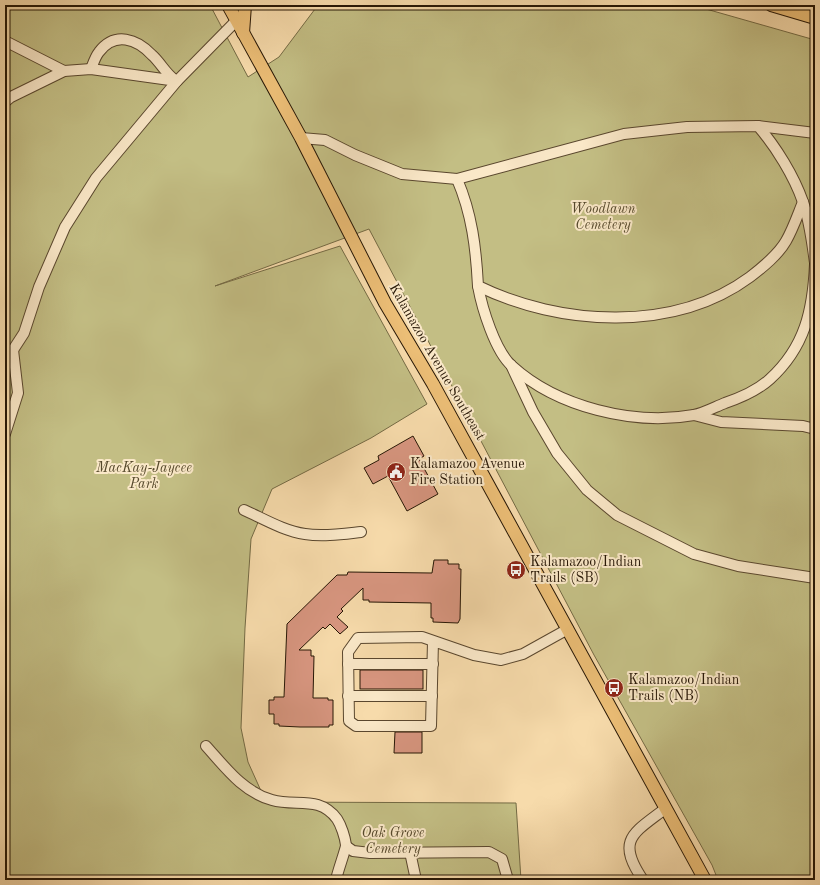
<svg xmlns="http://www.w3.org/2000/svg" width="820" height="885" font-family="'Old Standard TT',serif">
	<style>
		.green { fill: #c3be84; stroke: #746a44 }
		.building { fill: #d89680; stroke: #261605 }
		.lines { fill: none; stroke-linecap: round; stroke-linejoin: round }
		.minor-casing { stroke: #5a472e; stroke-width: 12 }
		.major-casing { stroke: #261605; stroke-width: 14 }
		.minor { stroke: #fae8c8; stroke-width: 10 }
		.major { stroke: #ecbe76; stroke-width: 12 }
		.labels { text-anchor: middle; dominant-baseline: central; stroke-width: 4; stroke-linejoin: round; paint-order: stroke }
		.park-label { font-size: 14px; font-style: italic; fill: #55482b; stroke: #fae8c8 }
		.street-label { font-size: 14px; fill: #261605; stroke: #fae8c8 }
		.poi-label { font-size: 14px; fill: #261605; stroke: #fae8c8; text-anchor: start }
	</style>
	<rect width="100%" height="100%" fill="#f7dbab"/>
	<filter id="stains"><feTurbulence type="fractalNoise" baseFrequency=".005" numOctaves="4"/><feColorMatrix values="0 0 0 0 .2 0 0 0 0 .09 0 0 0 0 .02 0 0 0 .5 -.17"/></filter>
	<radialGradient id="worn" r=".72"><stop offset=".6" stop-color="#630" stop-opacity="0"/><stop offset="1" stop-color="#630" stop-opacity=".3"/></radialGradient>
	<!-- green -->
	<path class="green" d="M5,5H210L248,77L279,57L318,5H692L815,40V880H718L712,865L594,655L369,229L215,286L340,246L427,404L371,438L272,489L251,539L245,628L241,728L248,762L266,802L516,803L521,880H5Z"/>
	<!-- building -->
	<g class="building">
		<path d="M413,436L424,456L419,459L438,494L407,511L388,476L373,484L364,468L379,460L378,456Z"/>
		<path d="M434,560H448V564H459V569H461L460,619L458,623L433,622V618H431V603L369,602V600H363V588L341,609L343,611L337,617L348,627L340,634L330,624L325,629L323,627L299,650H311V656H314L313,698H328V700H333V725H329V727H300L279,726V724H274V714H269V700H274V697H284L287,624L337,575H347L348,572L432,573Z"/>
		<rect x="360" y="670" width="63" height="19"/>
		<path d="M395,732H422V753H394Z"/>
	</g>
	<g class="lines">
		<defs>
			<g id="minor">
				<path d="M5,41L64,71"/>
				<path d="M91,69C93,64 95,57 99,52C115,31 137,39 152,55C161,63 165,73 175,80"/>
				<path d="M5,102L11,97L64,71L91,69L177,81"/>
				<path d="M758,126L815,133"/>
				<path d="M301,138L325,140L355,155L402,174L457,179L624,134L687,127L758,126C776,147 794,176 803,202C810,222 812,242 815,263"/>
				<path d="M457,179C472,214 476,248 478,286C560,326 674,333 750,277C763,267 778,255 786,241C793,229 798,214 803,202"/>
				<path d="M478,286C482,308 495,351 512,366C557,407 634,426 694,415C704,413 715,407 725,403C740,398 758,390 770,379C805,347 813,310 815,264"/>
				<path d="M5,356L13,350L24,333L39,287L65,227L96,178L177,81L236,21"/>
				<path d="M511,365L533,412L557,453L587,490L617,515L694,554L738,566L815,578"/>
				<path d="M694,415L721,422L803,426L815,429"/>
				<path d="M5,434L18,393L13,350"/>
				<path d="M244,510C264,519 284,531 305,534C323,537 343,534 361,532"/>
				<path d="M433,641L431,726H356L349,721L348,652L358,638L422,637L474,655L501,660L523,654L568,629"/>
				<path d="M348,664H433"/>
				<path d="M348,696H432"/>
				<path d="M206,746C225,767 243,792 272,800C296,807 319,795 337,819C341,825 345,837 346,845C346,849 337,873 336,880"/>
				<path d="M346,846L353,851L370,853L489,852L502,859L508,880"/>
				<path d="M410,852L416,880"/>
				<path d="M643,880C615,839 634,833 666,808"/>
			</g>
			<g id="major">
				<path d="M228,5L301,138L385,303L433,384L705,880"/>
				<path d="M771,5L815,18"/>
				<path d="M243,33L245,5"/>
			</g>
		</defs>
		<!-- minor casing -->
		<use href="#minor" class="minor-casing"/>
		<!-- major casing -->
		<use href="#major" class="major-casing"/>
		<!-- minor -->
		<use href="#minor" class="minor"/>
		<!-- major -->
		<use href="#major" class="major"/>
	</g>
	<!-- icons -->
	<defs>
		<symbol id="civic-disc" viewBox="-11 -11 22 22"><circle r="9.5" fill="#8f2418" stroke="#fae8c8"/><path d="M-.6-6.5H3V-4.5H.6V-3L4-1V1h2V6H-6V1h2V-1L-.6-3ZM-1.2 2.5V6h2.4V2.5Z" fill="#fff"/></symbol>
		<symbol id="bus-disc" viewBox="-11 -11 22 22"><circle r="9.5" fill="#8f2418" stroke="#fae8c8"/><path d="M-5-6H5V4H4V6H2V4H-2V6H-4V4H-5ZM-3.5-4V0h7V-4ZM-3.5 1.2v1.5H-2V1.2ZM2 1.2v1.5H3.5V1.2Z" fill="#fff"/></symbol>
	</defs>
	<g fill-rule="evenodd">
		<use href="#civic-disc" x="385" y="461" width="22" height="22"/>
		<use href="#bus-disc" x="505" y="559" width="22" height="22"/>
		<use href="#bus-disc" x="603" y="677" width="22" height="22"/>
	</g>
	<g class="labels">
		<!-- park labels -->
		<g class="park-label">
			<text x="603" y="209">Woodlawn<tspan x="603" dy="16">Cemetery</tspan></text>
			<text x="144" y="468">MacKay-Jaycee<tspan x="144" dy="16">Park</tspan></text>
			<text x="393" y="833">Oak Grove<tspan x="393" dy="16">Cemetery</tspan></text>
		</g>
		<!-- street labels -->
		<g class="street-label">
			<text transform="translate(437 362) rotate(60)">Kalamazoo Avenue Southeast</text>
		</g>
		<!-- poi labels -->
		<g class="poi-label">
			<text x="410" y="464">Kalamazoo Avenue<tspan x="410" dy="16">Fire Station</tspan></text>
			<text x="530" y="562">Kalamazoo/Indian<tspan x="530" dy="16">Trails (SB)</tspan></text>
			<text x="628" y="680">Kalamazoo/Indian<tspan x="628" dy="16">Trails (NB)</tspan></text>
		</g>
	</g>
	<!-- margin -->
	<rect width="820" height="885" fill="none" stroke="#f7dbab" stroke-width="20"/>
	<rect x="6" y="6" width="808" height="873" fill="none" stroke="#261605" stroke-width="2"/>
	<rect x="10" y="10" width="800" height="865" fill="none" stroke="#261605"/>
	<rect width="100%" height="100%" filter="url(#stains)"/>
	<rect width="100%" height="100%" fill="url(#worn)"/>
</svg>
